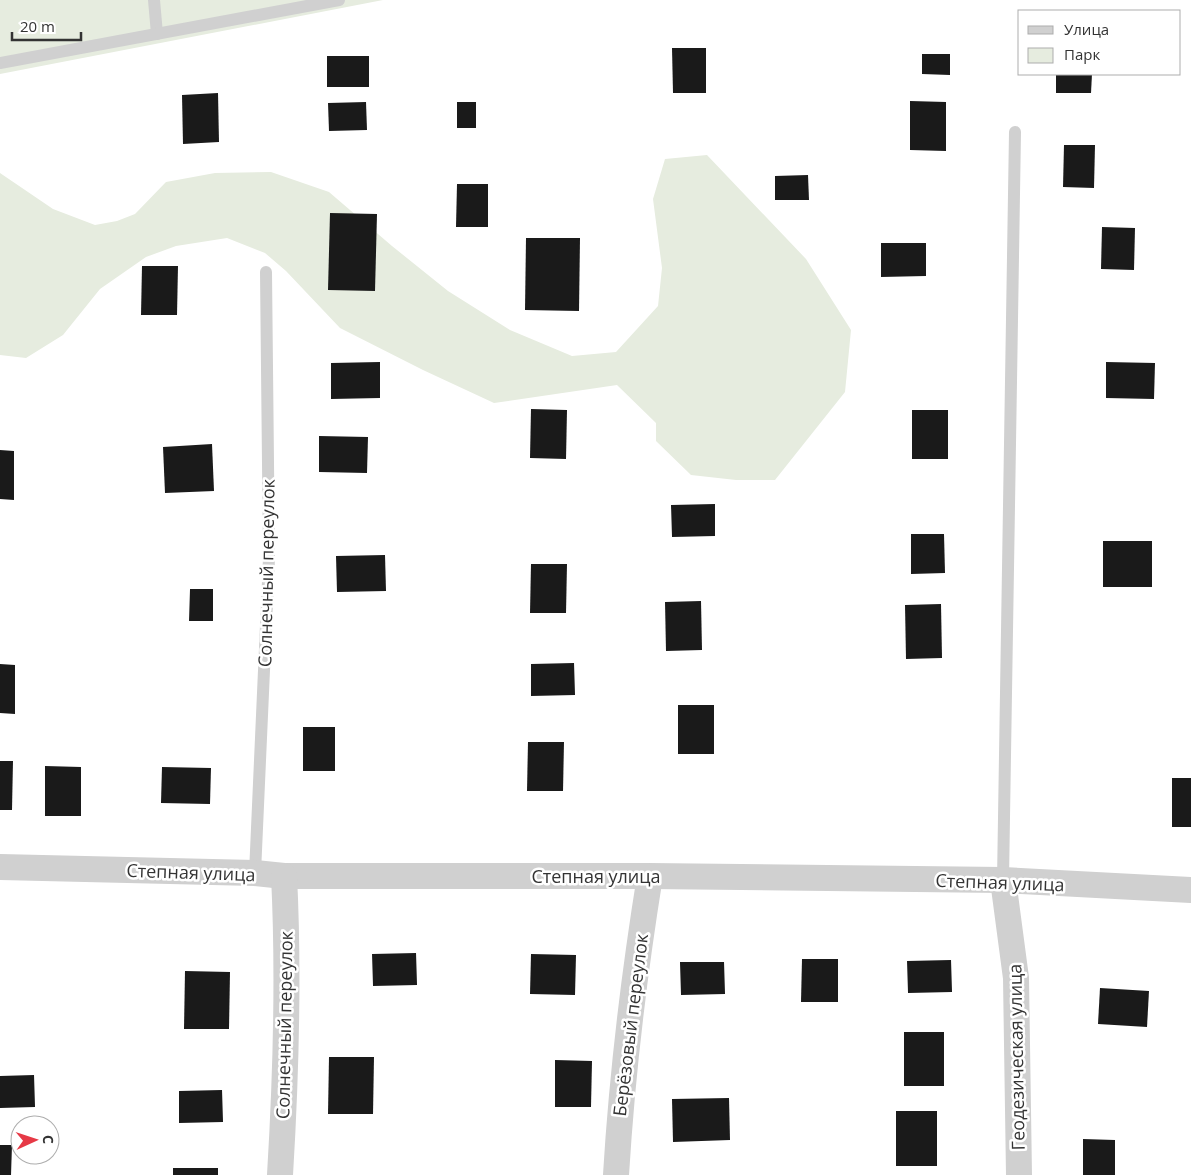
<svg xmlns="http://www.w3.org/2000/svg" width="1191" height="1175" font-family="'Open Sans',sans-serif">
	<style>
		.green { fill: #e6ecdf }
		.building { fill: #1a1a1a }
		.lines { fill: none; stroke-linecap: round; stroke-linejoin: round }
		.lane { stroke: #d0d0d0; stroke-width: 12 }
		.street { stroke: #d0d0d0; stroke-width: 26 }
		.labels { text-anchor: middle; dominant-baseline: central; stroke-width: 5; stroke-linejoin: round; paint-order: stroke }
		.street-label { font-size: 18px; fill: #333; stroke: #fff }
	</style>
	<rect width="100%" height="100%" fill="#fff"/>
	<!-- green -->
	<g class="green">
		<path d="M0,0H383L0,74Z"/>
		<path d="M707,155L806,259L851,330L845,392L775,480H736L691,475L656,441V423L617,385L494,403L423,370L340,328L286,271L265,253L227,238L176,246L146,257L100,289L63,335L26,358L0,355V173L53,209L95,225L117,221L135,214L166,182L215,173L271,172L329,192L392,246L448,291L510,330L572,356L616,352L658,306L662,268L653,199L665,159Z"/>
	</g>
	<!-- building -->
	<g class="building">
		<path d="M672,48H706V93H673Z"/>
		<path d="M922,54H950V75L922,74Z"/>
		<rect x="327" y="56" width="42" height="31"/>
		<path d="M1056,74H1092L1091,93H1056Z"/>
		<path d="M218,93L219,142L183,144L182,95Z"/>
		<path d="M910,101L946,102V151L910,150Z"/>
		<path d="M366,102L367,130L329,131L328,103Z"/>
		<rect x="457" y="102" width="19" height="26"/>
		<path d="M1064,145H1095L1094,188L1063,187Z"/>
		<path d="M808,175L809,200H775V176Z"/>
		<path d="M457,184H488V227H456Z"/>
		<path d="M330,213L377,214L375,291L328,290Z"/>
		<path d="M1102,227L1135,228L1134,270L1101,269Z"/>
		<path d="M526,238H580L579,311L525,310Z"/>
		<path d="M881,243H926V276L881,277Z"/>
		<path d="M142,266H178L177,315H141Z"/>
		<path d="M380,362V398L331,399V363Z"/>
		<path d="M1106,362L1155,363L1154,399L1106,398Z"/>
		<path d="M531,409L567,410L566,459L530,458Z"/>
		<rect x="912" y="410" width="36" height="49"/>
		<path d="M319,436L368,437L367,473L319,472Z"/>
		<path d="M212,444L214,491L165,493L163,447Z"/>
		<path d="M0,450L14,451V500L0,499Z"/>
		<path d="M715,504V536L672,537L671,505Z"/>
		<path d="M911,534H944L945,573L911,574Z"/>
		<rect x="1103" y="541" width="49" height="46"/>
		<path d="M385,555L386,591L337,592L336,556Z"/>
		<path d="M531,564H567L566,613H530Z"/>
		<path d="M190,589H213V621H189Z"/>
		<path d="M701,601L702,650L666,651L665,602Z"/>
		<path d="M941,604L942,658L906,659L905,605Z"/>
		<path d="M574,663L575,695L531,696V664Z"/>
		<path d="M0,664L15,665V714L0,713Z"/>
		<rect x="678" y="705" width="36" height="49"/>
		<rect x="303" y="727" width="32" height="44"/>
		<path d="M528,742H564L563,791H527Z"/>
		<path d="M0,761H13L12,810H0Z"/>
		<path d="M45,766L81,767V816H45Z"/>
		<path d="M162,767L211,768L210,804L161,803Z"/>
		<rect x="1172" y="778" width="19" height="49"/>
		<path d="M416,953L417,985L373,986L372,954Z"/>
		<path d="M531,954L576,955L575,995L530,994Z"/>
		<path d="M802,959H838V1002H801Z"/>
		<path d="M951,960L952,992L908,993L907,961Z"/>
		<path d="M680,962H724L725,994L681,995Z"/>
		<path d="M185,971L230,972L229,1029H184Z"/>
		<path d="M1100,988L1149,991L1147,1027L1098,1024Z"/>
		<rect x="904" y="1032" width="40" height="54"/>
		<path d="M329,1057H374L373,1114H328Z"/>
		<path d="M555,1060L592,1061L591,1107H555Z"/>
		<path d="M34,1075L35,1107L0,1108V1076Z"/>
		<path d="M222,1090L223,1122L179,1123V1091Z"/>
		<path d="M729,1098L730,1140L673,1142L672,1099Z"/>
		<rect x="896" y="1111" width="41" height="55"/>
		<path d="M1083,1139L1115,1140V1175H1083Z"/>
		<path d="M0,1145H12L11,1175H0Z"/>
		<rect x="173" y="1168" width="45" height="7"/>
	</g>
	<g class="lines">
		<!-- lane -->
		<g class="lane">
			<path d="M154,0L157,34"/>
			<path d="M0,63L339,0"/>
			<path d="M255,873L269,558L266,272"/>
			<path d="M1003,880L1015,132"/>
		</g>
		<!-- street -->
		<g class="street">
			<path d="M0,867L255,873L284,876H650L1003,880L1191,890"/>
			<path d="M1003,880L1016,978L1019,1175"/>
			<path d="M280,1175C286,1076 289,975 284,876"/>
			<path d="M616,1175C622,1075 634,975 650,876"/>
		</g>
	</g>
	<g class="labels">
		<!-- street labels -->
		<g class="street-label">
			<text transform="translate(266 573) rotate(-89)">Солнечный переулок</text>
			<text transform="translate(191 872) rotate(2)">Степная улица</text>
			<text x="596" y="876">Степная улица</text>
			<text transform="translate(1000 882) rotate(2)">Степная улица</text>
			<text transform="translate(284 1025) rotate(-89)">Солнечный переулок</text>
			<text transform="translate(630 1025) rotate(-83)">Берёзовый переулок</text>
			<text transform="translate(1016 1057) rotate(-91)">Геодезическая улица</text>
		</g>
	</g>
	<!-- legend -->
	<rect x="1018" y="10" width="162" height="65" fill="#ffffff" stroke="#adadad"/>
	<rect x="1028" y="26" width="25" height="8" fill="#d0d0d0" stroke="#adadad"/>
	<text x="1064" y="35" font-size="15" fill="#333333">Улица</text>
	<rect x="1028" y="48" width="25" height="15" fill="#e6ecdf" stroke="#adadad"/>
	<text x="1064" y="60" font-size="15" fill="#333333">Парк</text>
	<!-- north arrow -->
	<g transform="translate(35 1140) rotate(87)"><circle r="24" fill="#ffffff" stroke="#adadad"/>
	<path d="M0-4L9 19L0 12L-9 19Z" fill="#e63946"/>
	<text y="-8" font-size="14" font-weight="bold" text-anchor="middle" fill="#333333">С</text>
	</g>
	<!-- scale -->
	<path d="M12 32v8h69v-8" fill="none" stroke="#333333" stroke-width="2.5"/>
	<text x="20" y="32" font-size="15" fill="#333333" stroke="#ffffff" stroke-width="4" paint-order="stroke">20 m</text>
</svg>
